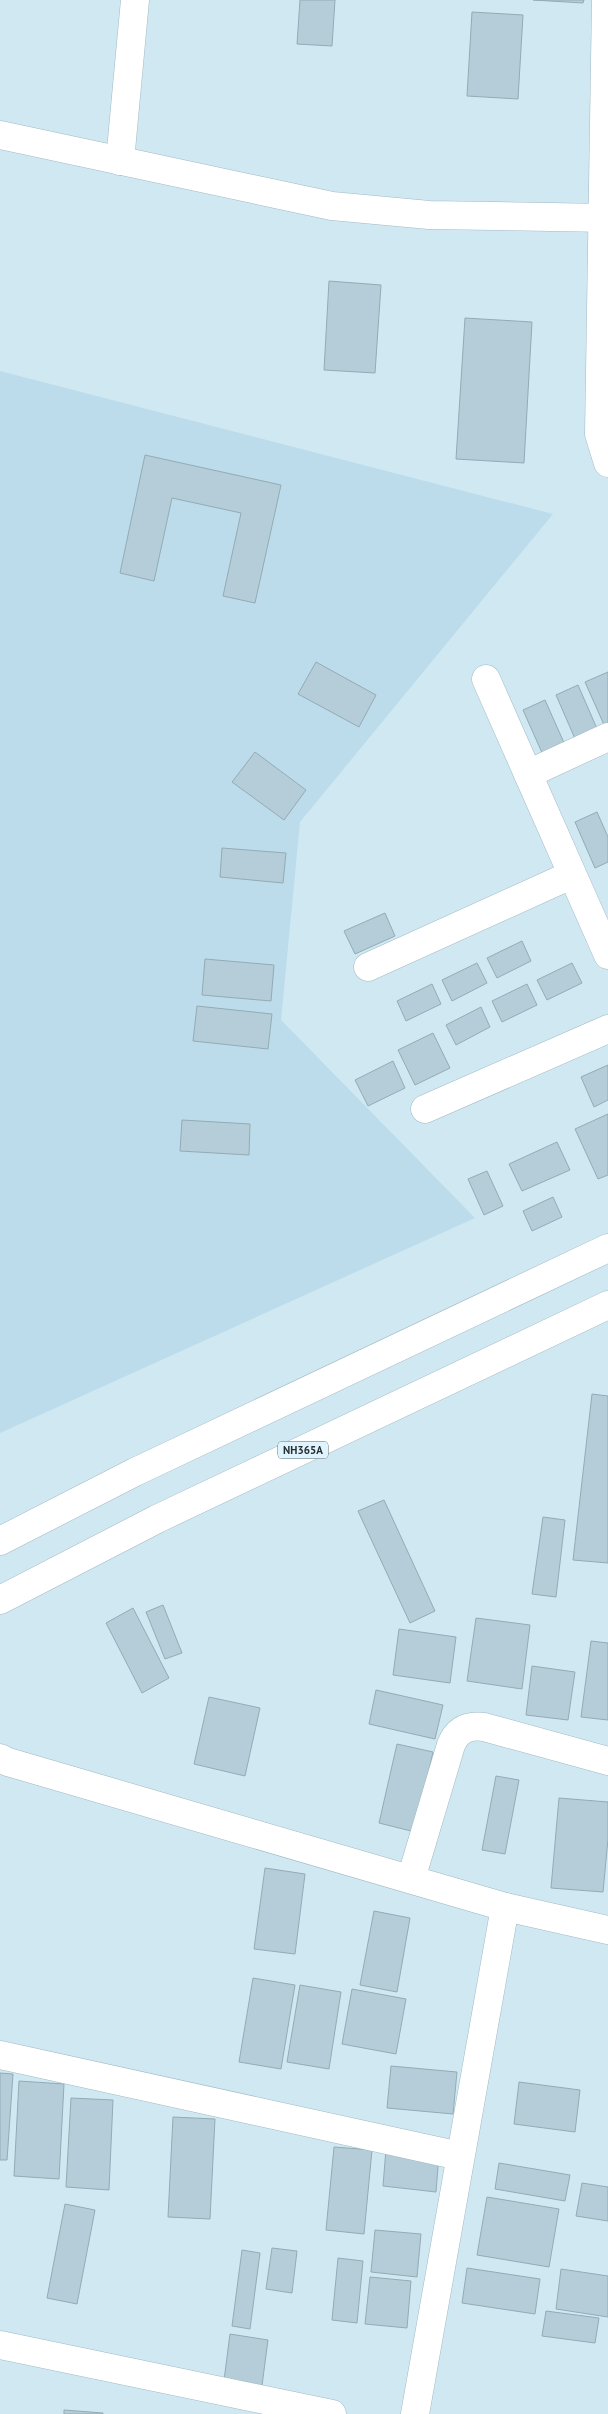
<svg xmlns="http://www.w3.org/2000/svg" width="608" height="2414" font-family="'PT Sans',sans-serif">
	<style>
		.built { fill: #bcdceb }
		.building { fill: #b5cdd8; stroke: #93abb5 }
		.lines { fill: none; stroke-linecap: round; stroke-linejoin: round }
		.street-casing { stroke: #a2b9c4; stroke-width: 29 }
		.highway-casing { stroke: #a2b9c4; stroke-width: 29 }
		.street { stroke: #fff; stroke-width: 28 }
		.highway { stroke: #fff; stroke-width: 28 }
		.labels { text-anchor: middle; dominant-baseline: central; stroke-width: 4.5; stroke-linejoin: round; paint-order: stroke }
		.shield { fill: #e0f4fd; stroke: #5e6b70; stroke-width: 1 }
		.shield-label { font-size: 11px; font-weight: bold; fill: #273034 }
	</style>
	<rect width="100%" height="100%" fill="#cfe8f2"/>
	<!-- built -->
	<path class="built" d="M0,371L553,514L300,822L281,1020L475,1218L0,1433Z"/>
	<!-- building -->
	<g class="building">
		<path d="M300,0H335L332,46L297,44Z"/>
		<path d="M533,0H584L583,3Z"/>
		<path d="M472,12L523,15L518,99L467,96Z"/>
		<path d="M329,281L381,285L375,373L324,370Z"/>
		<path d="M465,318L532,322L524,463L456,459Z"/>
		<path d="M145,455L281,485L255,603L223,596L241,513L172,498L154,581L120,573Z"/>
		<path d="M316,662L376,695L359,727L298,694Z"/>
		<path d="M608,672V726L605,727L585,682Z"/>
		<path d="M578,685L598,731L576,741L556,695Z"/>
		<path d="M545,700L565,745L543,755L523,710Z"/>
		<path d="M255,752L306,790L284,820L232,782Z"/>
		<path d="M597,812L608,837V862L595,868L575,822Z"/>
		<path d="M222,848L286,853L283,883L220,877Z"/>
		<path d="M385,913L395,936L355,954L344,931Z"/>
		<path d="M522,941L531,961L497,978L487,958Z"/>
		<path d="M205,959L274,965L271,1001L202,995Z"/>
		<path d="M477,963L487,983L452,1001L442,980Z"/>
		<path d="M572,963L582,983L547,1000L537,980Z"/>
		<path d="M432,984L441,1004L406,1021L397,1001Z"/>
		<path d="M527,984L537,1005L502,1022L492,1001Z"/>
		<path d="M197,1006L272,1014L268,1049L193,1041Z"/>
		<path d="M481,1007L490,1027L456,1045L446,1025Z"/>
		<path d="M433,1033L450,1068L415,1085L398,1050Z"/>
		<path d="M393,1061L405,1088L368,1106L355,1080Z"/>
		<path d="M608,1065V1100L594,1107L581,1077Z"/>
		<path d="M608,1114V1175L598,1179L575,1129Z"/>
		<path d="M182,1120L250,1124L249,1155L180,1151Z"/>
		<path d="M557,1142L570,1170L522,1191L509,1164Z"/>
		<path d="M487,1171L503,1206L484,1215L468,1179Z"/>
		<path d="M553,1197L562,1217L532,1231L523,1211Z"/>
		<path d="M592,1394L608,1396V1563L573,1560Z"/>
		<path d="M384,1500L435,1611L410,1623L358,1511Z"/>
		<path d="M543,1517L565,1520L556,1597L532,1594Z"/>
		<path d="M163,1605L182,1653L165,1659L146,1612Z"/>
		<path d="M133,1608L169,1678L142,1693L106,1623Z"/>
		<path d="M476,1618L530,1625L522,1689L467,1681Z"/>
		<path d="M399,1629L456,1637L450,1683L393,1675Z"/>
		<path d="M591,1641L608,1643V1720L581,1717Z"/>
		<path d="M532,1666L575,1672L568,1720L526,1715Z"/>
		<path d="M376,1690L443,1705L435,1739L369,1724Z"/>
		<path d="M209,1697L260,1708L245,1776L194,1764Z"/>
		<path d="M397,1744L433,1752L415,1832L379,1823Z"/>
		<path d="M496,1776L519,1780L505,1854L482,1850Z"/>
		<path d="M559,1798L608,1802V1839L603,1892L551,1888Z"/>
		<path d="M265,1868L305,1874L295,1954L254,1949Z"/>
		<path d="M374,1911L410,1918L397,1992L360,1985Z"/>
		<path d="M253,1978L295,1985L281,2069L239,2062Z"/>
		<path d="M300,1985L341,1992L329,2069L287,2062Z"/>
		<path d="M352,1989L406,1999L396,2054L342,2044Z"/>
		<path d="M391,2066L457,2072L453,2114L387,2108Z"/>
		<path d="M0,2073L13,2074L7,2160H0Z"/>
		<path d="M19,2081L64,2084L59,2179L14,2176Z"/>
		<path d="M519,2082L580,2090L575,2132L514,2124Z"/>
		<path d="M71,2098L113,2100L109,2190L66,2187Z"/>
		<path d="M173,2117L215,2119L210,2219L168,2217Z"/>
		<path d="M334,2147L372,2150L364,2234L326,2230Z"/>
		<path d="M386,2149L439,2154L436,2192L383,2186Z"/>
		<path d="M499,2163L570,2175L565,2201L495,2189Z"/>
		<path d="M582,2183L608,2187V2221L576,2216Z"/>
		<path d="M487,2197L559,2209L549,2267L477,2255Z"/>
		<path d="M65,2204L95,2210L77,2304L47,2298Z"/>
		<path d="M375,2230L421,2234L417,2277L371,2272Z"/>
		<path d="M272,2248L297,2251L292,2293L266,2289Z"/>
		<path d="M242,2250L260,2253L250,2329L232,2326Z"/>
		<path d="M338,2258L363,2261L357,2323L332,2320Z"/>
		<path d="M467,2268L540,2279L535,2314L462,2303Z"/>
		<path d="M561,2269L608,2276V2317L556,2309Z"/>
		<path d="M370,2277L411,2281L407,2328L365,2324Z"/>
		<path d="M546,2311L599,2318L595,2343L542,2336Z"/>
		<path d="M230,2334L268,2340L261,2393L223,2388Z"/>
		<path d="M64,2410L103,2413V2414H64Z"/>
	</g>
	<g class="lines">
		<defs>
			<g id="street">
				<path d="M606,0L599,434L608,463"/>
				<path d="M0,135L332,206L429,215L608,218"/>
				<path d="M120,161L135,0"/>
				<path d="M486,679L608,955"/>
				<path d="M528,774L608,737"/>
				<path d="M368,967L571,875"/>
				<path d="M425,1109L608,1029"/>
				<path d="M0,1758L8,1762L505,1907L608,1930"/>
				<path d="M411,1879L451,1745C457,1730 468,1725 484,1727L608,1761"/>
				<path d="M0,2055L460,2156"/>
				<path d="M0,2345L332,2414"/>
				<path d="M415,2414L505,1907"/>
			</g>
			<g id="highway">
				<path d="M0,1541L135,1472L608,1248"/>
				<path d="M0,1600L157,1519L608,1305"/>
			</g>
		</defs>
		<!-- street casing -->
		<use href="#street" class="street-casing"/>
		<!-- highway casing -->
		<use href="#highway" class="highway-casing"/>
		<!-- street -->
		<use href="#street" class="street"/>
		<!-- highway -->
		<use href="#highway" class="highway"/>
	</g>
	<g class="labels">
		<!-- shield labels -->
		<rect class="shield" x="278" y="1441.5" width="50" height="17" rx="4"/>
		<g class="shield-label">
			<text x="303" y="1450">NH365A</text>
		</g>
	</g>
</svg>
